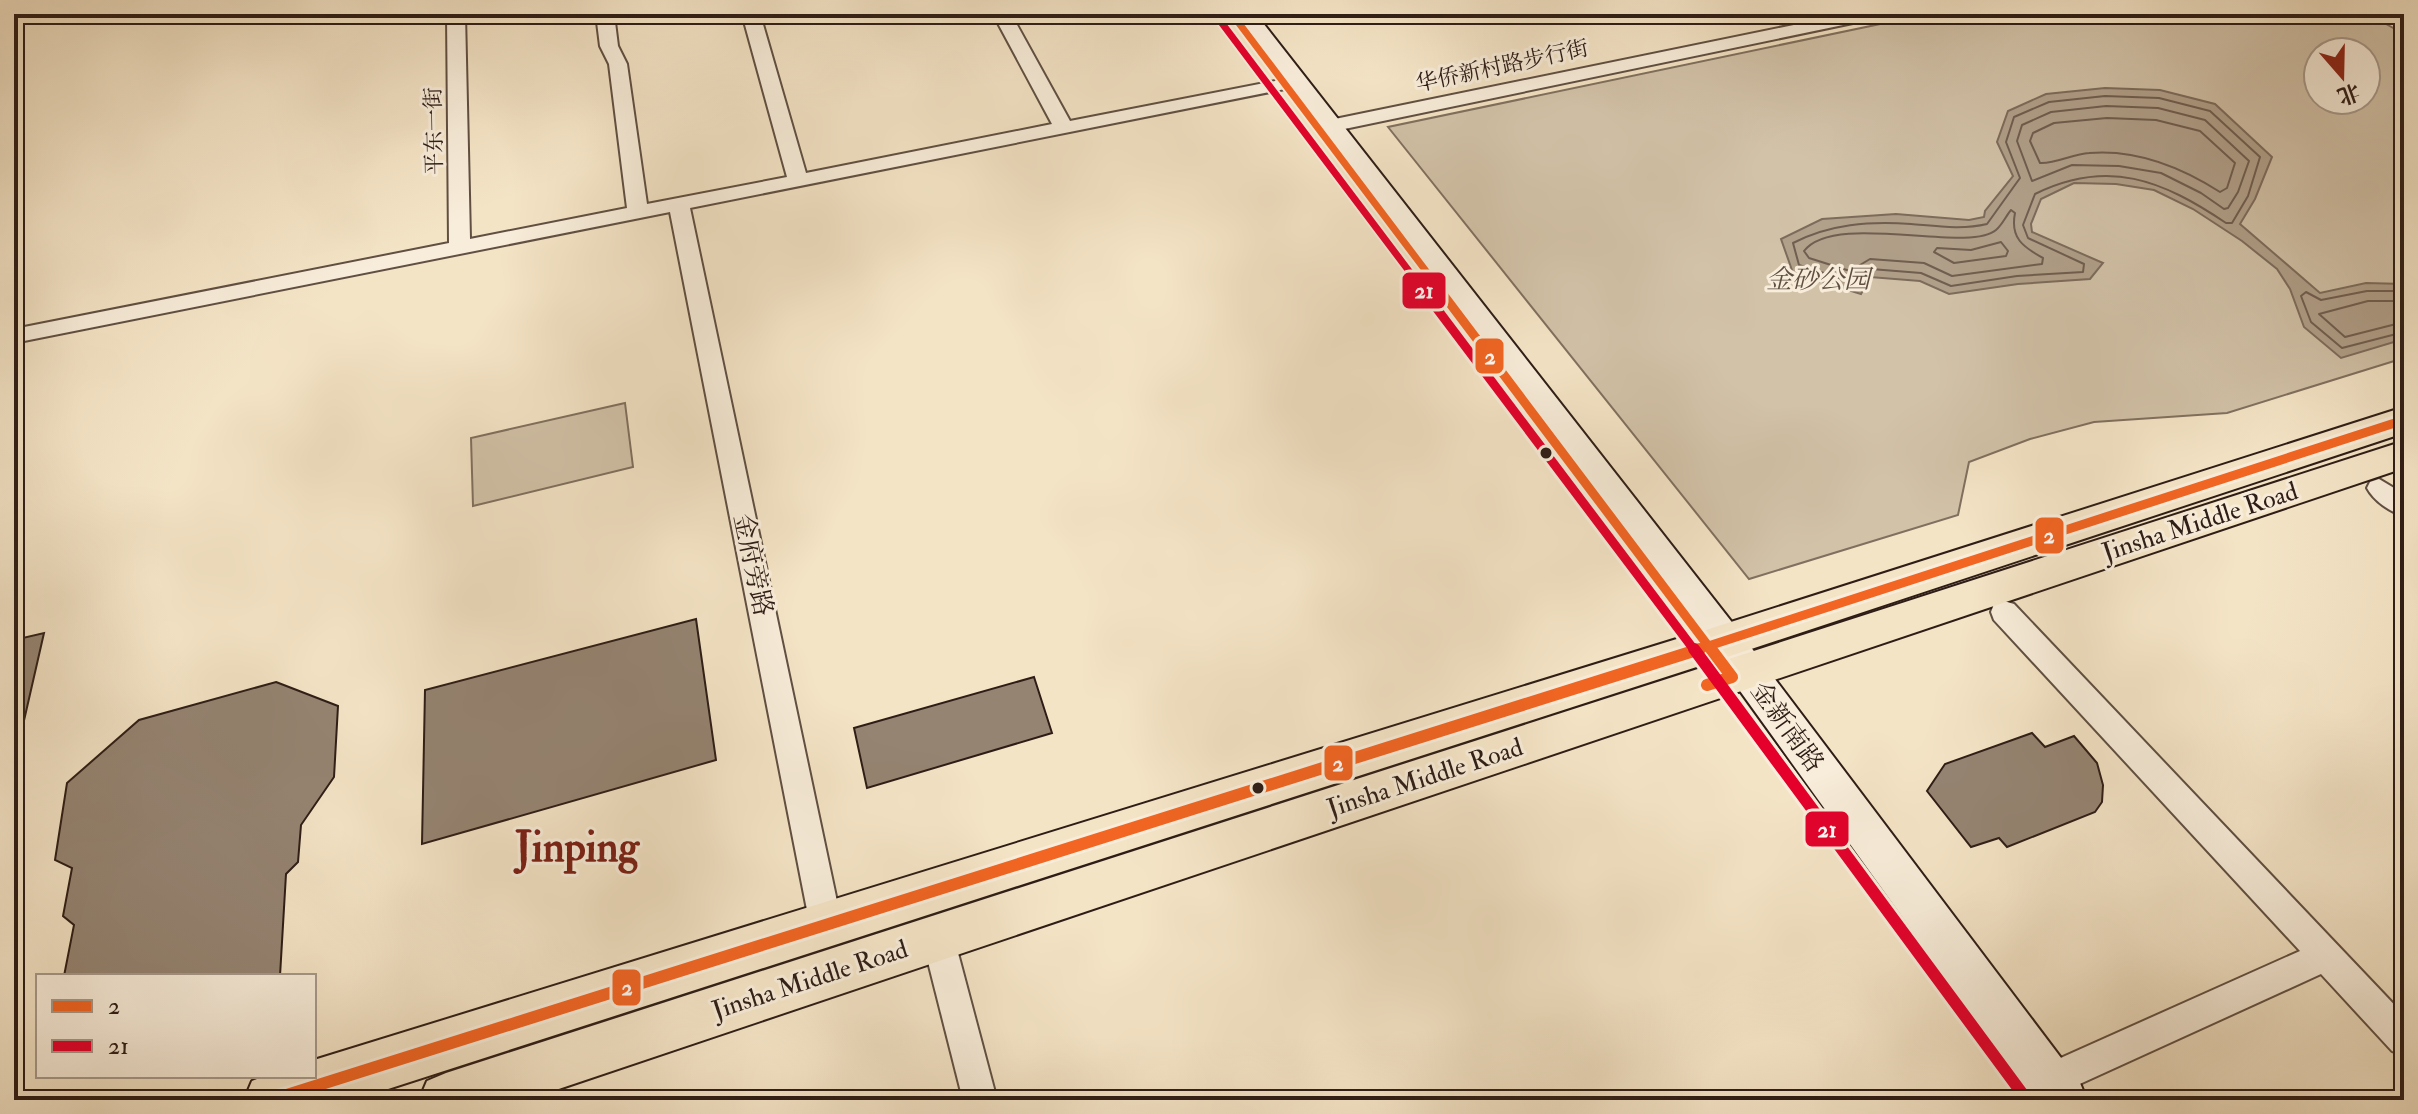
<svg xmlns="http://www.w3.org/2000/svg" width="2418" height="1114" font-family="'IM FELL Double Pica','Noto Serif SC',serif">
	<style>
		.green { fill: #d2c2a8; stroke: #80705f; stroke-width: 2; fill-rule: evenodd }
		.water { fill: #b1a08a; stroke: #7d6c5c; stroke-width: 2 }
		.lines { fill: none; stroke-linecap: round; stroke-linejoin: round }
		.shore { stroke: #705e50; stroke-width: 2 }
		.building { fill: #958472; stroke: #2e1d16; stroke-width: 2 }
		.street-casing { stroke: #604f42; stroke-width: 4 }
		.secondary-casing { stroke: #2e1d16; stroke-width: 4 }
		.primary-casing { stroke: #2e1d16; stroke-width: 4 }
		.street { fill: #f8edda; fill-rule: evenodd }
		.secondary { fill: #f8edda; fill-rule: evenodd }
		.primary { fill: #f4e4c6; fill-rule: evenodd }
		.bus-1-far2-casing { stroke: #f8edda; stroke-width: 11 }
		.bus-1-far1-casing { stroke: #f8edda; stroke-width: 15 }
		.bus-1-casing { stroke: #f8edda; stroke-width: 18 }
		.bus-2-far2-casing { stroke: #f8edda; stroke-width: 11 }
		.bus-2-far1-casing { stroke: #f8edda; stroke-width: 15 }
		.bus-2-casing { stroke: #f8edda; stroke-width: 18 }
		.bus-1-far2 { stroke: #f26522; stroke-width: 7 }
		.bus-1-far1 { stroke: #f26522; stroke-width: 9 }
		.bus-1 { stroke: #f26522; stroke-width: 12 }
		.bus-2-far2 { stroke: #e4002b; stroke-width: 7 }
		.bus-2-far1 { stroke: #e4002b; stroke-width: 9 }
		.bus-2 { stroke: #e4002b; stroke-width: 12 }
		.bus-dot { fill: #2e1d16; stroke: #f8edda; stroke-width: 3 }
		.labels { text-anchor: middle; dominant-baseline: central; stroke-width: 6; stroke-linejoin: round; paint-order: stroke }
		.far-street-label { font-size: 22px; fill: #2e1d16; stroke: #f8edda }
		.park-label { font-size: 26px; font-style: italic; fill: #5f4f42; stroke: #f8edda }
		.street-label { font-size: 26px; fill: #2e1d16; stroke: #f8edda }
		.town-label { font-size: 42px; font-weight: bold; fill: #7a1f14; stroke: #f8edda }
		.line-badge { stroke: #f8edda; stroke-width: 3 }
		.badge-label { font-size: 22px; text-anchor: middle; font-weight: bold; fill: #fff }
	</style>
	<rect width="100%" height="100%" fill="#f4e4c6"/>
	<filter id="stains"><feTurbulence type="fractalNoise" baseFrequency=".0025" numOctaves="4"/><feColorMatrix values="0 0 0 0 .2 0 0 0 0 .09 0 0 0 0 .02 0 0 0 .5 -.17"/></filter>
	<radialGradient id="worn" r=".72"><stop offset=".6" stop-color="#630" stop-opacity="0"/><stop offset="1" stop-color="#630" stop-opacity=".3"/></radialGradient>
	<!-- green -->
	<g class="green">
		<path d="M1928,14H2368L2404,34V358L2227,413L2094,422L2030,439L1969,462L1958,515L1749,579L1388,127ZM2318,52H2366V100H2318Z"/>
		<path d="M625,403L633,467L473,506L471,438Z"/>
	</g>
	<!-- water -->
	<path class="water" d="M2105,88L2160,90L2215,104L2272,157L2255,199L2240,224L2320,293L2366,283L2404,284V339L2341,358L2304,327L2290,289L2277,269L2242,241L2193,209L2154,190L2116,184L2074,183L2041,199L2031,224L2032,232L2103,263L2090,279L2018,284L1949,294L1920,281L1870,277L1861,294L1793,273L1781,239L1822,219L1896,214L1969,220L1984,217L1985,211L2013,176L1997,142L2008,111L2046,94Z"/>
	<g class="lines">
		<!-- shore -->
		<g class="shore">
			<path d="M2105,96L2159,98L2210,111L2260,157L2248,196L2232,223H2226C2162,180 2108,158 2035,194L2023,225L2028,238L2084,264L2083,272L2017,276L1951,286L1921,273L1871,269L1855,283L1799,265L1793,243C1830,224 1869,221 1911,224C1936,226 1962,230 1987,224L2020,178L2006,142L2014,117L2049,102Z"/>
			<path d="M2106,106L2158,108L2205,120L2249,161L2238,192L2228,208L2224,209L2201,193L2161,173L2119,166L2072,165L2032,181L2017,141L2022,125L2051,112Z"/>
			<path d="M2107,118L2156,120L2200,131L2235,163L2227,188L2220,192C2181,167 2136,149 2089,153C2073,154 2055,164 2040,163L2030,141L2033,133L2054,123Z"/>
			<path d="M2011,210L2015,213C2010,238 2023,247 2043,258L2042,264L1952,276L1924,263L1870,259L1850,271L1809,258L1804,251C1834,211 1967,254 1996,230C2002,225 2006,216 2011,210Z"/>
			<path d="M2001,242L2008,251L2006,256L1954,263L1934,252L1937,248L1971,250Z"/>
			<path d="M2404,291H2367L2321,300L2306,292L2301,296L2311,322L2342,348L2404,332"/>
			<path d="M2404,301H2368L2319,314L2345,337L2404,322"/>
		</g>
	</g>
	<!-- building -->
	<g class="building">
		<path d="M696,619L716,760L422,844L425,690Z"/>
		<path d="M44,633L23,725L14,724V640Z"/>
		<path d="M1034,677L1052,733L867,788L854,728Z"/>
		<path d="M276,682L338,706L334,777L301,825L298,862L286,874L280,976H64L74,925L63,916L72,868L55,860L67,783L139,720Z"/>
		<path d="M2032,733L2045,747L2074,736L2097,763L2103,785L2102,802L2095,812L2007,847L1999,838L1971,847L1927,791L1945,764Z"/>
	</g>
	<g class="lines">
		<defs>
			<g id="street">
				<path d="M447,14H465L470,239L627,208L609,64L600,46L596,14H614L618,46L627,64L647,204L787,177L742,14H760L806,173L1052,124L993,14H1011L1070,121L1285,79L1294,84L1285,89L690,208L842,925L837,936L826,940L815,936L810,925L670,212L14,343V329L449,243Z"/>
				<path d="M1847,14H1881L1872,19L1330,132L1321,126L1330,120Z"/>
				<path d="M2382,14H2404V26Z"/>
				<path d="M2379,479L2404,494V516C2390,512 2374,501 2367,488L2370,482Z"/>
				<path d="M2004,601L2014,604L2404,1015V1056L2392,1051L2321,974L2060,1093L2048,1098L2036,1093L2031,1081L2036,1069L2300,951L1994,620L1991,612L1994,604Z"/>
				<path d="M938,923L949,927L954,938L997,1100H963L922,938L927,927Z"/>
			</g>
			<path id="secondary" d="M1232,14H1256L1738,630L2080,1083L2087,1100H2034L1712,652Z"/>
			<g id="primary">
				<path d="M2404,407V433L1709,663L354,1100H244L252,1081L264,1076H314V1060L1709,629Z"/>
				<path d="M2404,441V468L526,1100H419L427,1081L446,1073Z"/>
			</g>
		</defs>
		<!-- street casing -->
		<use href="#street" class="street-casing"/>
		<!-- secondary casing -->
		<use href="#secondary" class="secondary-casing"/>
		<!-- primary casing -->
		<use href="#primary" class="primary-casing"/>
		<!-- street -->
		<use href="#street" class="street"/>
		<!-- secondary -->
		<use href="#secondary" class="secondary"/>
		<!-- primary -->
		<use href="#primary" class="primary"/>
		<defs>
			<path id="bus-1-far2" d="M1232,14L1438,287"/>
			<g id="bus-1-far1">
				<path d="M1436,285L1712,651"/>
				<path d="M1693,651L2404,420"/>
			</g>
			<g id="bus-1">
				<path d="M1707,685L1732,677L1711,649"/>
				<path d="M271,1100L1700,649"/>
			</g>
			<path id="bus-2-far2" d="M1221,22L1421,287"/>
			<path id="bus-2-far1" d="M1419,285L1695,651"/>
			<path id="bus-2" d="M1694,649L2027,1100"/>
		</defs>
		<!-- bus-1-far2 casing -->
		<use href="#bus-1-far2" class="bus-1-far2-casing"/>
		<!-- bus-1-far1 casing -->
		<use href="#bus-1-far1" class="bus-1-far1-casing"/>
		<!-- bus-1 casing -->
		<use href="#bus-1" class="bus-1-casing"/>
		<!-- bus-2-far2 casing -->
		<use href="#bus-2-far2" class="bus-2-far2-casing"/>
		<!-- bus-2-far1 casing -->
		<use href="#bus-2-far1" class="bus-2-far1-casing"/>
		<!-- bus-2 casing -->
		<use href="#bus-2" class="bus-2-casing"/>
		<!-- bus-1-far2 -->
		<use href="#bus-1-far2" class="bus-1-far2"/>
		<!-- bus-1-far1 -->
		<use href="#bus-1-far1" class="bus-1-far1"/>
		<!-- bus-1 -->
		<use href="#bus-1" class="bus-1"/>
		<!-- bus-2-far2 -->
		<use href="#bus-2-far2" class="bus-2-far2"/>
		<!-- bus-2-far1 -->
		<use href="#bus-2-far1" class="bus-2-far1"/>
		<!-- bus-2 -->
		<use href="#bus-2" class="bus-2"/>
	</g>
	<!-- markers -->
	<g class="bus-dot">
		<circle cx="1546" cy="453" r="7"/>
		<circle cx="1258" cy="788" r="7"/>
	</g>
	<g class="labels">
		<!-- far-street labels -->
		<g class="far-street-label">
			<text transform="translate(1502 66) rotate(-12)">华侨新村路步行街</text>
			<text transform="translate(434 131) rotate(-91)">平东一街</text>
		</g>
		<!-- park labels -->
		<g class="park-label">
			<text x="1818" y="280">金砂公园</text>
		</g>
		<!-- street labels -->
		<g class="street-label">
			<text transform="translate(2200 522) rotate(-18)">Jinsha Middle Road</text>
			<text transform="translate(753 565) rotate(78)">金府旁路</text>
			<text transform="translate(1787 727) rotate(54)">金新南路</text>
			<text transform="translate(1425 778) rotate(-18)">Jinsha Middle Road</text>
			<text transform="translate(810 980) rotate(-18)">Jinsha Middle Road</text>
		</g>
		<!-- town labels -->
		<g class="town-label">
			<text x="577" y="848">Jinping</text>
		</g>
	</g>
	<g class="line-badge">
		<rect x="1401" y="271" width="46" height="39" rx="8" fill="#e4002b"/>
		<rect x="1474" y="337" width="31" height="38" rx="8" fill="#f26522"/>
		<rect x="2034" y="516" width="31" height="39" rx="8" fill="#f26522"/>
		<rect x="1323" y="744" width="31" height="38" rx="8" fill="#f26522"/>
		<rect x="1804" y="810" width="46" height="38" rx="8" fill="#e4002b"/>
		<rect x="611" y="968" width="31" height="39" rx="8" fill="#f26522"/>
	</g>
	<g class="badge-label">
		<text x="1424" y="298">21</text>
		<text x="1490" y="364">2</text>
		<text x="2049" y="543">2</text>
		<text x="1338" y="771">2</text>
		<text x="1827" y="837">21</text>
		<text x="627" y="995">2</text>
	</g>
	<!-- margin -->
	<rect width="2418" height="1114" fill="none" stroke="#f4e4c6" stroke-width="48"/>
	<rect x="16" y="16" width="2386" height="1082" fill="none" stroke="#2e1d16" stroke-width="4"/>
	<rect x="24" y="24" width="2370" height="1066" fill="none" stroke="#2e1d16" stroke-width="2"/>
	<!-- legend -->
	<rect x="36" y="974" width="280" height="104" fill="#f8edda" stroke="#a79a8c" stroke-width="2"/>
	<rect x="52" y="1000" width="40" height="12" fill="#f26522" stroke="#a79a8c" stroke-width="2"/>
	<text x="108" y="1014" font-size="24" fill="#2e1d16">2</text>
	<rect x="52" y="1040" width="40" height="12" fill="#e4002b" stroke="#a79a8c" stroke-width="2"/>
	<text x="108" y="1054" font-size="24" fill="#2e1d16">21</text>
	<!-- north arrow -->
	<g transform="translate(2342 76) rotate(160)"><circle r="38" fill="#f8edda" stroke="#a79a8c" stroke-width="2"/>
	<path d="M0-6L14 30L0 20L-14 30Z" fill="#8f2418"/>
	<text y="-12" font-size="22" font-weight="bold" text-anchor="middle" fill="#2e1d16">北</text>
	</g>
	<rect width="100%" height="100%" filter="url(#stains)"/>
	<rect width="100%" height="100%" fill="url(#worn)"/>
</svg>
